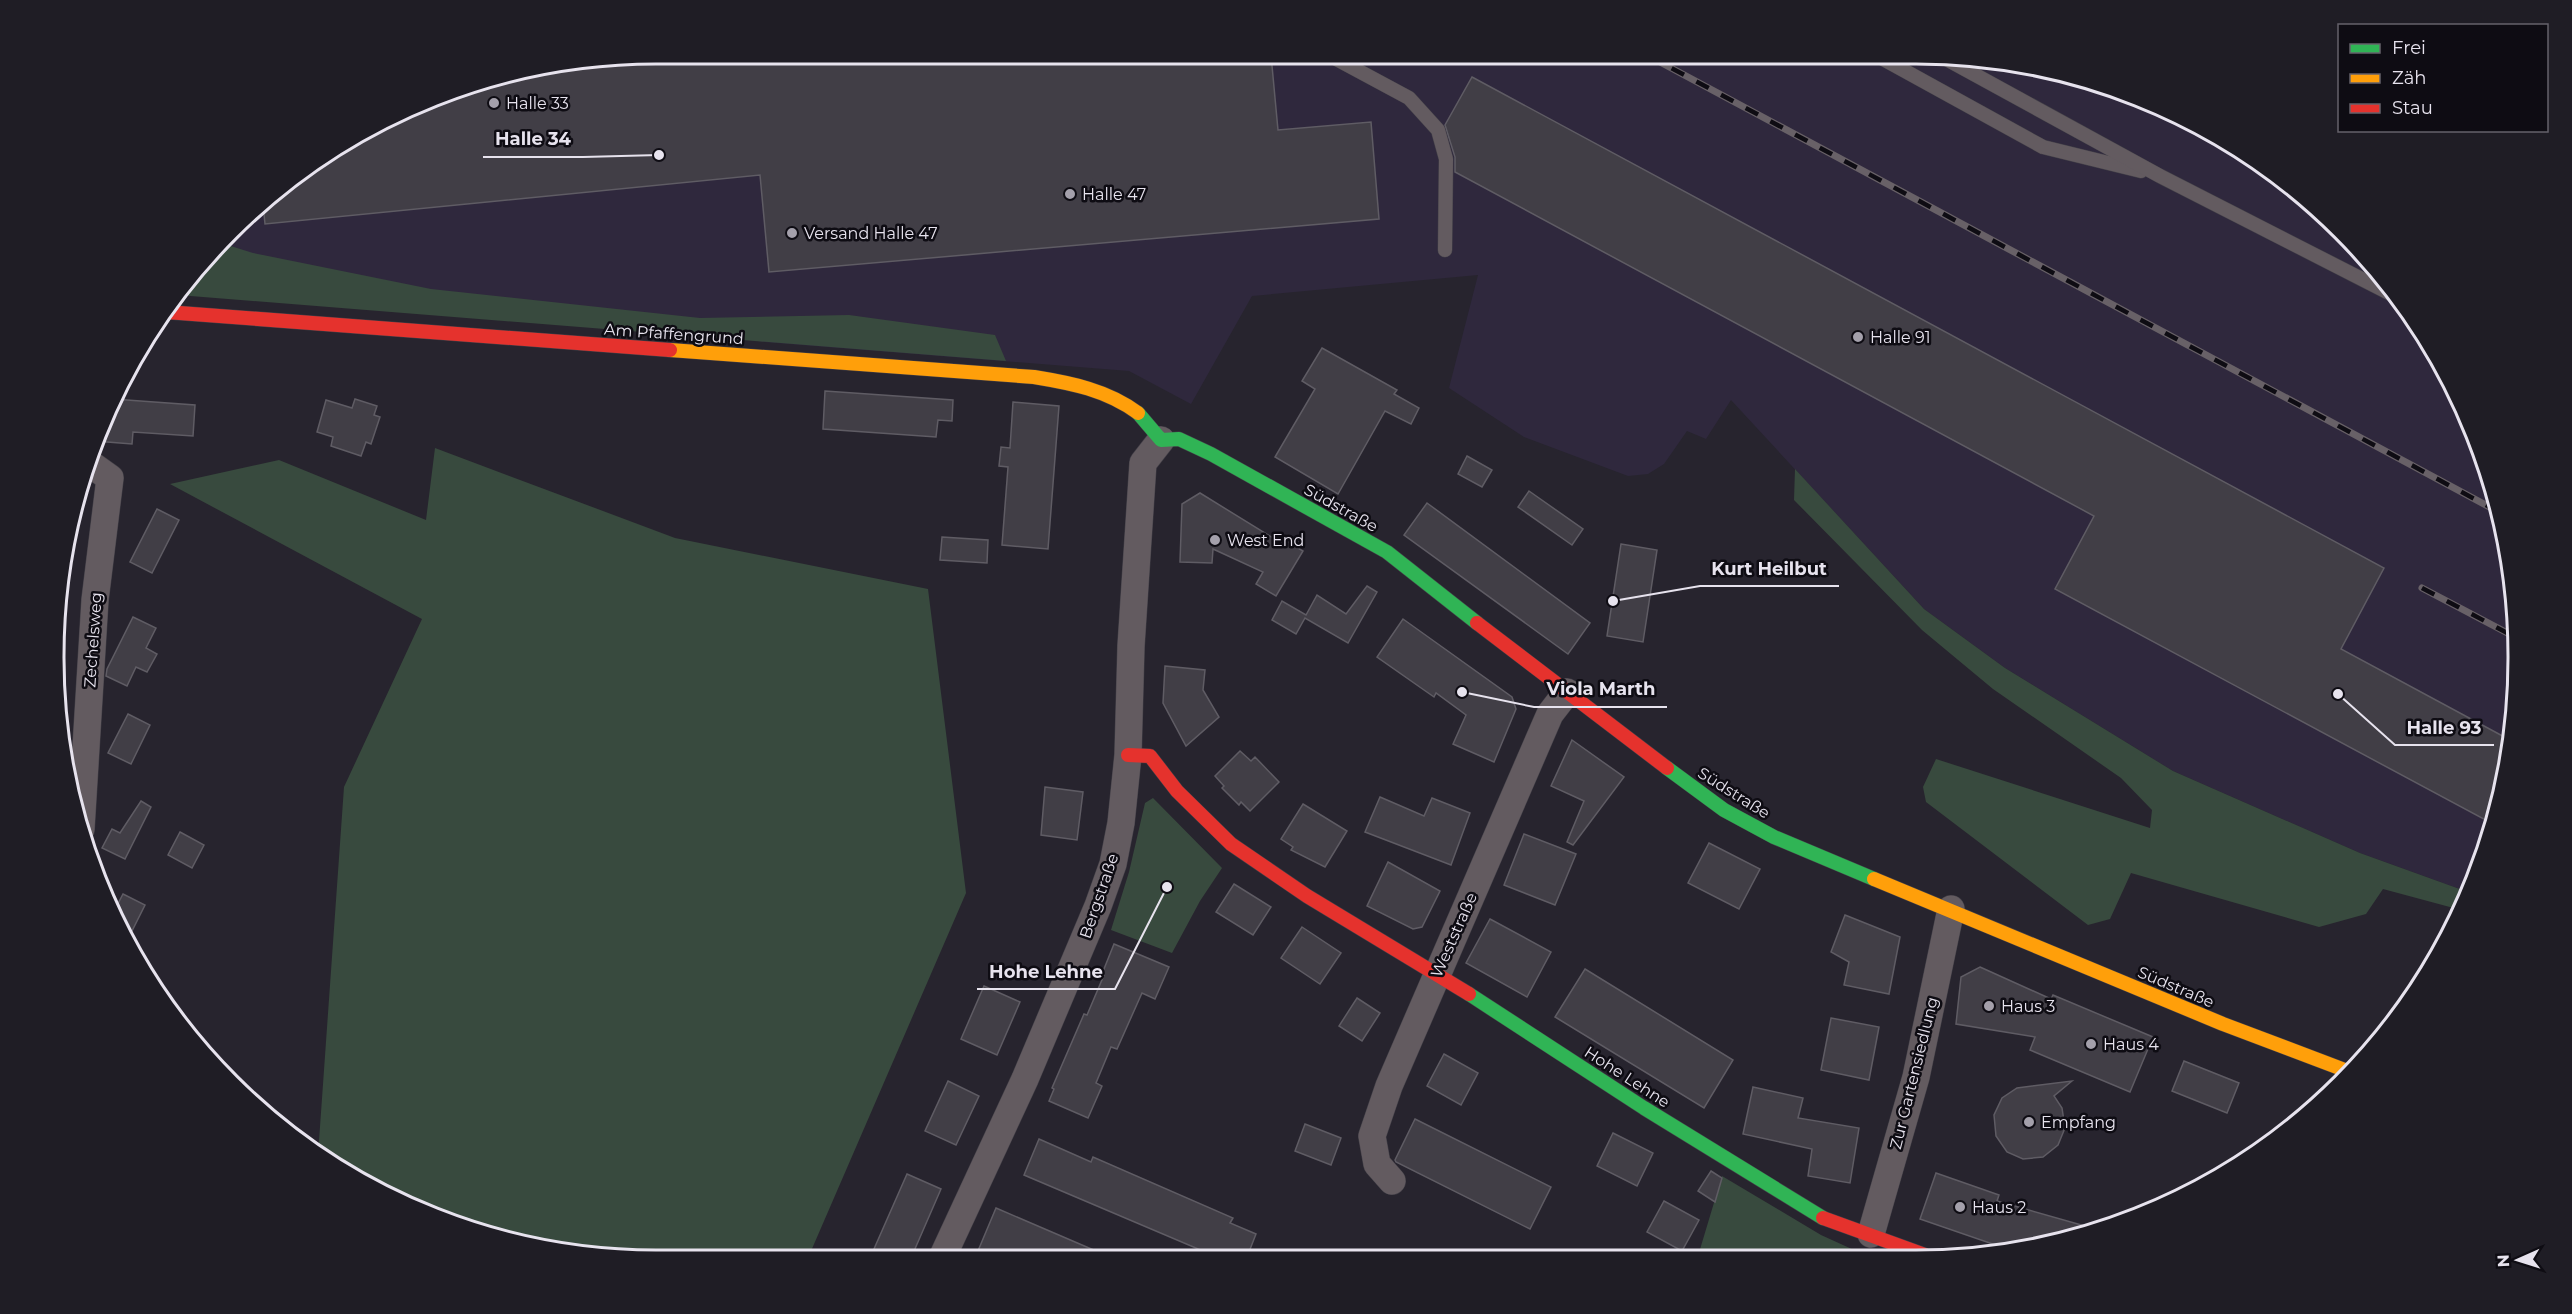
<svg xmlns="http://www.w3.org/2000/svg" width="2572" height="1314" font-family="Montserrat,sans-serif">
	<style>
		.built { fill: #2f283d }
		.green { fill: #384a3e }
		.building { fill: #413e46; stroke: #5f5c64; stroke-width: 1.5 }
		.lines { fill: none; stroke-linecap: round; stroke-linejoin: round }
		.lane-casing { stroke: #434048; stroke-width: 15 }
		.street-casing { stroke: #434048; stroke-width: 28 }
		.fast-casing { stroke: #434048; stroke-width: 15 }
		.slow-casing { stroke: #434048; stroke-width: 15 }
		.jam-casing { stroke: #434048; stroke-width: 15 }
		.lane { stroke: #635b60; stroke-width: 14 }
		.street { stroke: #635b60; stroke-width: 27 }
		.fast { stroke: #30b455; stroke-width: 14 }
		.slow { stroke: #ff9f0a; stroke-width: 14 }
		.jam { stroke: #e5322d; stroke-width: 14 }
		.rail-casing { stroke: #686167; stroke-width: 7 }
		.rail { stroke: #0e0c13; stroke-width: 4.5; stroke-dasharray: 14; stroke-linecap: butt }
		.poi-dot { fill: #a4a0ab; stroke: #0e0c13; stroke-width: 2 }
		.labels { text-anchor: middle; dominant-baseline: central; stroke-width: 5; stroke-linejoin: round; paint-order: stroke }
		.poi-label { font-size: 16px; fill: #e7e3ee; stroke: #0e0c13; text-anchor: start }
		.street-label { font-size: 16px; fill: #e7e3ee; stroke: #0e0c13 }
		.rim { fill: none; stroke: #e7e3ee; stroke-width: 3 }
		.leader { fill: none; stroke: #e7e3ee; stroke-width: 2 }
		.callout-dot { fill: #e7e3ee; stroke: #0e0c13; stroke-width: 2 }
		.callout-label { font-size: 18px; text-anchor: middle; font-weight: bold; fill: #e7e3ee; stroke: #0e0c13; stroke-width: 5; stroke-linejoin: round; paint-order: stroke }
	</style>
	<rect width="100%" height="100%" fill="#27242e"/>
	<!-- built -->
	<path class="built" d="M657,54L1954,55L2071,74L2181,116L2282,178L2368,259L2437,355L2486,463L2513,578L2517,696L2498,813L2468,892L2360,853L2173,771L2005,668L1924,609L1731,400L1706,439L1687,431L1664,464L1648,474L1628,476L1524,437L1449,388L1478,275L1252,296L1191,404L1129,371L764,342L204,259L290,179L356,135L463,86L540,66Z"/>
	<!-- green -->
	<g class="green">
		<path d="M221,243L253,253L431,289L700,318L849,315L995,335L1006,361L178,295L204,259Z"/>
		<path d="M435,448L675,538L928,589L966,893L808,1258L618,1259L501,1240L391,1198L318,1155L344,787L422,619L170,484L279,460L426,520Z"/>
		<path d="M1795,469L1924,609L2005,668L2173,771L2360,853L2468,892L2461,910L2383,889L2366,914L2319,927L2131,873L2110,919L2088,925L1926,802L1923,787L1936,759L2150,828L2152,810L2121,778L1993,689L1922,630L1794,500Z"/>
		<path d="M1153,798L1222,868L1200,901L1172,953L1111,930L1129,872L1145,803Z"/>
		<path d="M1722,1176L1821,1235L1865,1255L1698,1256Z"/>
	</g>
	<!-- building -->
	<g class="building">
		<path d="M657,54L1271,55L1278,130L1371,122L1379,219L769,272L760,175L265,224L263,204L290,179L356,135L463,86L540,66Z"/>
		<path d="M1472,77L2384,568L2341,649L2510,740L2498,813L2493,824L2055,589L2094,516L1455,172V157L1445,125Z"/>
		<path d="M1322,348L1397,390L1394,394L1419,408L1411,424L1385,411L1338,494L1275,457L1315,389L1302,381Z"/>
		<path d="M825,391L953,400L952,421L938,420L936,437L823,429Z"/>
		<path d="M113,399L195,405L193,436L133,432L132,444L95,441Z"/>
		<path d="M355,399L377,406L374,415L380,417L371,444L366,442L361,456L331,446L333,437L317,432L326,400L352,408Z"/>
		<path d="M1013,402L1059,406L1048,549L1002,545L1008,467L999,466L1001,447L1010,448Z"/>
		<path d="M1467,456L1492,470L1482,487L1458,474Z"/>
		<path d="M1529,491L1583,529L1572,545L1518,507Z"/>
		<path d="M1200,493L1281,543L1283,539L1303,551L1276,596L1256,584L1263,572L1213,549L1212,563L1180,562L1182,504Z"/>
		<path d="M1427,503L1590,623L1568,654L1404,535Z"/>
		<path d="M157,509L179,520L152,573L130,562Z"/>
		<path d="M942,537L988,540L987,563L940,560Z"/>
		<path d="M1621,544L1657,550L1643,642L1607,636Z"/>
		<path d="M1367,586L1377,592L1348,643L1305,618L1296,634L1272,620L1282,601L1306,615L1317,595L1346,614Z"/>
		<path d="M133,617L156,628L146,648L157,654L147,672L136,667L127,686L106,676L107,669Z"/>
		<path d="M1403,619L1512,697L1516,709L1494,762L1453,744L1466,715L1436,693L1434,697L1377,657Z"/>
		<path d="M1165,666L1205,670L1203,690L1219,717L1186,746L1163,703Z"/>
		<path d="M128,714L150,725L131,764L108,753Z"/>
		<path d="M1572,740L1624,777L1573,845L1567,842L1584,801L1551,786Z"/>
		<path d="M1240,751L1251,761L1255,757L1279,782L1250,811L1241,802L1239,805L1222,788L1224,786L1215,776Z"/>
		<path d="M1045,787L1083,792L1077,840L1041,835Z"/>
		<path d="M1380,797L1424,816L1432,798L1470,813L1451,865L1365,832Z"/>
		<path d="M141,801L151,807L125,859L102,848L112,829L120,833Z"/>
		<path d="M1303,804L1347,831L1325,867L1291,850L1293,847L1281,839Z"/>
		<path d="M180,832L204,845L192,868L168,855Z"/>
		<path d="M1524,834L1576,854L1555,905L1504,885Z"/>
		<path d="M1709,843L1760,869L1739,909L1688,883Z"/>
		<path d="M1388,862L1440,891L1422,927L1413,929L1367,906Z"/>
		<path d="M1234,884L1271,907L1253,935L1216,912Z"/>
		<path d="M123,894L145,905L127,941L112,915Z"/>
		<path d="M1845,915L1900,937L1889,994L1844,985L1849,962L1831,952Z"/>
		<path d="M1490,919L1551,952L1527,997L1466,963Z"/>
		<path d="M1302,927L1341,953L1320,984L1281,958Z"/>
		<path d="M1114,944L1169,967L1155,999L1142,993L1117,1049L1111,1047L1096,1083L1102,1086L1088,1118L1049,1101L1054,1089L1052,1088L1084,1014L1087,1015L1104,975L1102,974Z"/>
		<path d="M1980,967L2051,999L2053,995L2153,1037L2130,1092L2030,1050L2035,1037L1956,1024L1961,977Z"/>
		<path d="M1585,969L1733,1060L1704,1108L1555,1017Z"/>
		<path d="M984,986L1020,1002L997,1055L961,1039Z"/>
		<path d="M1357,998L1380,1013L1362,1041L1339,1026Z"/>
		<path d="M1831,1018L1879,1027L1869,1080L1821,1070Z"/>
		<path d="M1444,1054L1478,1073L1461,1105L1427,1086Z"/>
		<path d="M2184,1061L2239,1083L2227,1113L2172,1091Z"/>
		<path d="M948,1081L979,1096L956,1145L925,1131Z"/>
		<path d="M2072,1081L2054,1096L2062,1108L2065,1128L2058,1145L2043,1157L2023,1159L2007,1152L1996,1136L1994,1115L2002,1098L2017,1088Z"/>
		<path d="M1753,1087L1803,1098L1798,1118L1859,1128L1850,1183L1808,1176L1812,1149L1743,1134Z"/>
		<path d="M1415,1119L1551,1187L1530,1229L1396,1162L1395,1160Z"/>
		<path d="M1305,1124L1341,1138L1331,1165L1295,1151Z"/>
		<path d="M1613,1133L1653,1153L1637,1186L1597,1166Z"/>
		<path d="M1039,1139L1091,1162L1093,1157L1233,1218L1230,1223L1256,1234L1247,1257H1217L1024,1175Z"/>
		<path d="M1711,1171L1722,1178L1715,1202L1698,1191Z"/>
		<path d="M1936,1173L1999,1195L1997,1201L2092,1228L2010,1250L1920,1219Z"/>
		<path d="M907,1174L941,1189L911,1258H870Z"/>
		<path d="M1664,1201L1699,1220L1682,1251L1647,1232Z"/>
		<path d="M996,1208L1110,1257L975,1258Z"/>
	</g>
	<g class="lines">
		<defs>
			<g id="lane">
				<path d="M1329,55L1409,98L1438,130L1446,159L1445,250"/>
				<path d="M1876,55L2043,147L2141,171"/>
				<path d="M1939,55L2160,176L2395,296"/>
			</g>
			<g id="street">
				<path d="M81,829L95,600L110,478L89,463"/>
				<path d="M1392,1181L1377,1164L1372,1136L1389,1086L1550,714L1567,692"/>
				<path d="M1871,1234L1916,1077L1951,909"/>
				<path d="M942,1258L1025,1079L1098,906L1113,864L1121,823L1128,755L1131,646L1143,463L1161,440"/>
			</g>
			<g id="fast">
				<path d="M1138,413L1161,440L1179,439L1211,454L1387,552L1477,623"/>
				<path d="M1667,768L1724,810L1774,837L1874,879"/>
				<path d="M1469,994L1644,1108L1823,1218"/>
			</g>
			<g id="slow">
				<path d="M670,350L1034,377C1071,383 1107,390 1138,413"/>
				<path d="M1874,879L2223,1024L2350,1072"/>
			</g>
			<g id="jam">
				<path d="M166,312L670,350"/>
				<path d="M1477,623L1667,768"/>
				<path d="M1128,755L1150,756L1177,791L1231,844L1307,896L1469,994"/>
				<path d="M1823,1218L1925,1255"/>
			</g>
		</defs>
		<!-- lane casing -->
		<use href="#lane" class="lane-casing"/>
		<!-- street casing -->
		<use href="#street" class="street-casing"/>
		<!-- fast casing -->
		<use href="#fast" class="fast-casing"/>
		<!-- slow casing -->
		<use href="#slow" class="slow-casing"/>
		<!-- jam casing -->
		<use href="#jam" class="jam-casing"/>
		<!-- lane -->
		<use href="#lane" class="lane"/>
		<!-- street -->
		<use href="#street" class="street"/>
		<!-- fast -->
		<use href="#fast" class="fast"/>
		<!-- slow -->
		<use href="#slow" class="slow"/>
		<!-- jam -->
		<use href="#jam" class="jam"/>
		<defs>
			<g id="rail">
				<path d="M1647,55L2497,511"/>
				<path d="M2422,588L2515,637"/>
			</g>
		</defs>
		<!-- rail casing -->
		<use href="#rail" class="rail-casing"/>
		<!-- rail -->
		<use href="#rail" class="rail"/>
	</g>
	<!-- markers -->
	<g class="poi-dot">
		<circle cx="494" cy="103" r="6"/>
		<circle cx="1070" cy="194" r="6"/>
		<circle cx="792" cy="233" r="6"/>
		<circle cx="1858" cy="337" r="6"/>
		<circle cx="1215" cy="540" r="6"/>
		<circle cx="1989" cy="1006" r="6"/>
		<circle cx="2091" cy="1044" r="6"/>
		<circle cx="2029" cy="1122" r="6"/>
		<circle cx="1960" cy="1207" r="6"/>
	</g>
	<g class="labels">
		<!-- poi labels -->
		<g class="poi-label">
			<text x="506" y="103">Halle 33</text>
			<text x="1082" y="194">Halle 47</text>
			<text x="804" y="233">Versand Halle 47</text>
			<text x="1870" y="337">Halle 91</text>
			<text x="1227" y="540">West End</text>
			<text x="2001" y="1006">Haus 3</text>
			<text x="2103" y="1044">Haus 4</text>
			<text x="2041" y="1122">Empfang</text>
			<text x="1972" y="1207">Haus 2</text>
		</g>
		<!-- street labels -->
		<g class="street-label">
			<text transform="translate(674 334) rotate(4)">Am Pfaffengrund</text>
			<text transform="translate(1341 508) rotate(29)">Südstraße</text>
			<text transform="translate(93 640) rotate(-86)">Zechelsweg</text>
			<text transform="translate(1734 793) rotate(32)">Südstraße</text>
			<text transform="translate(1099 896) rotate(-71)">Bergstraße</text>
			<text transform="translate(1454 935) rotate(-66)">Weststraße</text>
			<text transform="translate(2176 987) rotate(23)">Südstraße</text>
			<text transform="translate(1914 1073) rotate(-76)">Zur Gartensiedlung</text>
			<text transform="translate(1627 1077) rotate(33)">Hohe Lehne</text>
		</g>
	</g>
	<!-- crop -->
	<path d="M0 0H2572V1314H0ZM656 64H1916A592 592 0 0 1 2508 656V658A592 592 0 0 1 1916 1250H656A592 592 0 0 1 64 658V656A592 592 0 0 1 656 64Z" fill="#1f1d25" fill-rule="evenodd"/>
	<path class="rim" d="M656 64H1916A592 592 0 0 1 2508 656V658A592 592 0 0 1 1916 1250H656A592 592 0 0 1 64 658V656A592 592 0 0 1 656 64Z"/>
	<!-- callouts -->
	<path class="leader" d="M659 155L583 157H483M1613 601L1700 586H1839M1462 692L1534 707H1667M2338 694L2395 745H2494M1167 887L1115 989H977"/>
	<g class="callout-dot">
		<circle cx="659" cy="155" r="6"/>
		<circle cx="1613" cy="601" r="6"/>
		<circle cx="1462" cy="692" r="6"/>
		<circle cx="2338" cy="694" r="6"/>
		<circle cx="1167" cy="887" r="6"/>
	</g>
	<g class="callout-label">
		<text x="533" y="145">Halle 34</text>
		<text x="1769" y="575">Kurt Heilbut</text>
		<text x="1601" y="695">Viola Marth</text>
		<text x="2444" y="734">Halle 93</text>
		<text x="1046" y="978">Hohe Lehne</text>
	</g>
	<!-- legend -->
	<rect x="2338" y="24" width="210" height="108" fill="#0e0c13" stroke="#65626b" stroke-width="1.5"/>
	<rect x="2350" y="44" width="30" height="9" fill="#30b455" stroke="#65626b" stroke-width="1.5"/>
	<text x="2392" y="54" font-size="18" fill="#e7e3ee">Frei</text>
	<rect x="2350" y="74" width="30" height="9" fill="#ff9f0a" stroke="#65626b" stroke-width="1.5"/>
	<text x="2392" y="84" font-size="18" fill="#e7e3ee">Zäh</text>
	<rect x="2350" y="104" width="30" height="9" fill="#e5322d" stroke="#65626b" stroke-width="1.5"/>
	<text x="2392" y="114" font-size="18" fill="#e7e3ee">Stau</text>
	<!-- north arrow -->
	<g transform="translate(2518 1260) rotate(267)" stroke="#0e0c13" stroke-width="4.5" paint-order="stroke">
	<path d="M0-4.5L10 22L0 15L-10 22Z" fill="#e7e3ee"/>
	<text y="-9" font-size="16" font-weight="bold" text-anchor="middle" fill="#e7e3ee">N</text>
	</g>
</svg>
